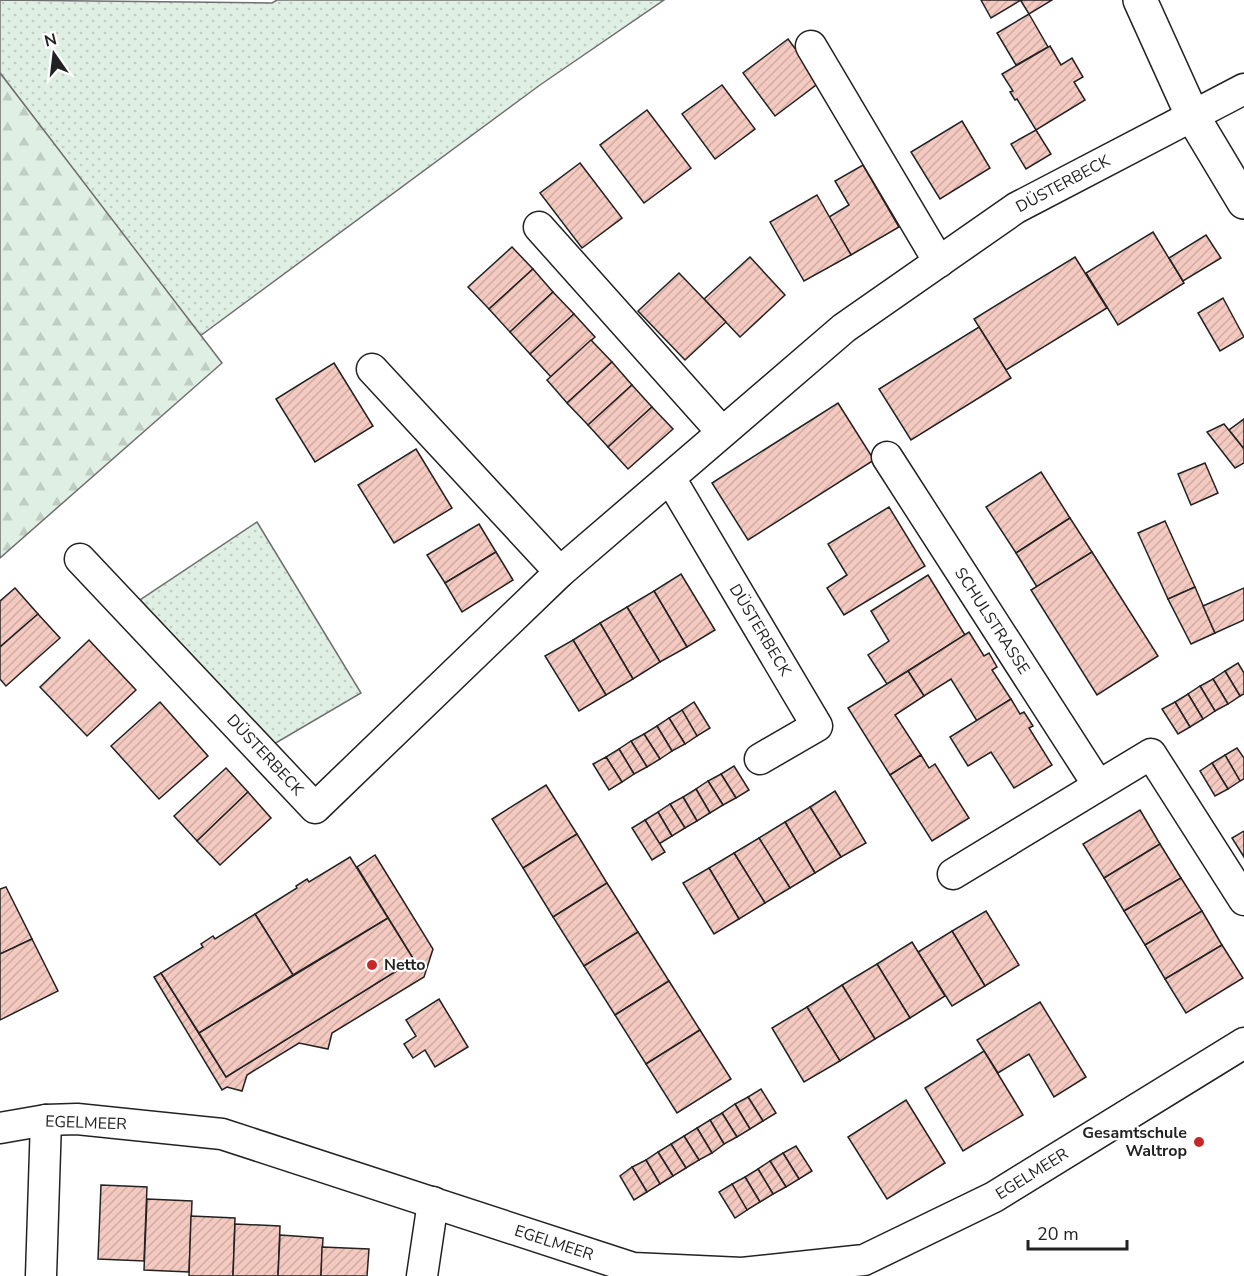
<svg xmlns="http://www.w3.org/2000/svg" width="1244" height="1276" font-family="'Nunito Sans',sans-serif">
	<style>
		.grass { fill: url(#grass-dots); stroke: #6f6f6f; stroke-width: 1.5 }
		.forest { fill: url(#forest-firs); stroke: #6f6f6f; stroke-width: 1.5 }
		.building { fill: url(#building-hatch); stroke: #222; stroke-width: 1.5 }
		.lines { fill: none; stroke-linecap: round; stroke-linejoin: round }
		.street-casing { stroke: #222; stroke-width: 33 }
		.secondary-casing { stroke: #222; stroke-width: 36 }
		.street { stroke: #fff; stroke-width: 30 }
		.secondary { stroke: #fff; stroke-width: 33 }
		.poi-dot { fill: #c62828; stroke: #fff; stroke-width: 2 }
		.labels { text-anchor: middle; dominant-baseline: central; stroke-width: 4.5; stroke-linejoin: round; paint-order: stroke }
		.street-label { font-size: 16px; fill: #222; stroke: #fff }
		.poi-label { font-size: 16px; font-weight: bold; fill: #222; stroke: #fff; text-anchor: start }
	</style>
	<defs>
		<pattern id="grass-dots" width="8" height="8" patternUnits="userSpaceOnUse" patternTransform="scale(1.5)"><rect width="8" height="8" fill="#e0efe3"/><path d="M2 2h.1M6 6h.1" fill="none" stroke="#c0cdc2" stroke-width="1.8" stroke-linecap="round"/></pattern>
		<pattern id="forest-firs" width="22" height="20" patternUnits="userSpaceOnUse" patternTransform="scale(1.5)"><rect width="22" height="20" fill="#e0efe3"/><path d="M5 1l3.5 6h-7zM16 11l3.5 6h-7z" fill="#c0cdc2"/></pattern>
		<pattern id="building-hatch" width="6" height="6" patternUnits="userSpaceOnUse" patternTransform="scale(1.5)"><rect width="6" height="6" fill="#f3c9c0"/><path d="M-1 1l2-2M0 6l6-6M5 7l2-2" fill="none" stroke="#d0aca5"/></pattern>
	</defs>
	<rect width="100%" height="100%" fill="#fff"/>
	<!-- grass -->
	<g class="grass">
		<path d="M0,0L272,3L277,0H664L540,85L200,336L0,73Z"/>
		<path d="M257,522L361,693L274,744L140,600Z"/>
	</g>
	<!-- forest -->
	<path class="forest" d="M0,73L222,363L0,558Z"/>
	<!-- building -->
	<g class="building">
		<path d="M981,0H1021L991,18Z"/>
		<path d="M1023,0H1052L1029,14L1021,1Z"/>
		<path d="M1029,14L1048,47L1016,65L997,33Z"/>
		<path d="M788,39L820,82L775,116L743,73Z"/>
		<path d="M1050,46L1061,65L1072,58L1083,77L1074,82L1085,100L1036,130L1017,99L1015,100L1010,92L1013,91L1002,74Z"/>
		<path d="M722,85L755,129L715,159L682,114Z"/>
		<path d="M647,110L691,168L644,203L600,145Z"/>
		<path d="M962,121L990,168L940,199L911,152Z"/>
		<path d="M1036,130L1051,154L1026,169L1011,144Z"/>
		<path d="M580,163L622,218L582,248L540,193Z"/>
		<path d="M863,165L899,227L851,255L829,217L849,205L835,181Z"/>
		<path d="M817,195L851,255L804,281L770,222Z"/>
		<path d="M1153,232L1184,283L1118,325L1086,273Z"/>
		<path d="M1206,235L1221,258L1183,281L1169,258Z"/>
		<path d="M512,247L533,269L489,309L468,287Z"/>
		<path d="M750,257L785,295L740,337L704,299Z"/>
		<path d="M1075,257L1107,308L1006,370L974,319Z"/>
		<path d="M533,269L553,292L510,332L489,309Z"/>
		<path d="M679,273L726,322L685,360L638,311Z"/>
		<path d="M553,292L574,314L530,354L510,332Z"/>
		<path d="M1223,298L1244,337L1220,351L1198,313Z"/>
		<path d="M574,314L595,337L551,377L530,354Z"/>
		<path d="M979,327L1011,378L911,440L879,389Z"/>
		<path d="M591,340L612,362L567,403L547,380Z"/>
		<path d="M612,362L632,385L588,425L567,403Z"/>
		<path d="M334,363L373,426L315,462L276,399Z"/>
		<path d="M632,385L652,407L608,447L588,425Z"/>
		<path d="M838,403L874,460L748,540L712,483Z"/>
		<path d="M652,407L673,429L628,469L608,447Z"/>
		<path d="M1244,419V449L1229,430Z"/>
		<path d="M1224,424L1244,449V463L1235,468L1207,432Z"/>
		<path d="M416,449L452,508L394,543L358,485Z"/>
		<path d="M1205,463L1218,493L1191,505L1178,474Z"/>
		<path d="M1041,472L1070,518L1016,553L986,507Z"/>
		<path d="M889,507L925,566L844,615L827,588L847,575L828,544Z"/>
		<path d="M1070,518L1092,552L1037,587L1016,553Z"/>
		<path d="M1165,521L1195,587L1168,599L1138,533Z"/>
		<path d="M479,524L496,552L445,583L427,555Z"/>
		<path d="M496,552L513,580L462,612L445,583Z"/>
		<path d="M1092,552L1158,656L1097,695L1031,590Z"/>
		<path d="M681,574L715,630L687,647L654,591Z"/>
		<path d="M928,575L965,635L887,684L868,655L889,641L871,611Z"/>
		<path d="M1195,587L1215,633L1191,644L1168,599Z"/>
		<path d="M15,588L38,614L0,647V601Z"/>
		<path d="M1244,588V620L1215,633L1203,606Z"/>
		<path d="M654,591L687,647L660,662L627,607Z"/>
		<path d="M627,607L660,662L633,679L600,623Z"/>
		<path d="M38,614L60,638L6,686L0,679V647Z"/>
		<path d="M600,623L633,679L606,695L573,640Z"/>
		<path d="M969,632L984,656L989,653L997,667L992,670L1011,699L977,721L951,679L924,696L908,671Z"/>
		<path d="M89,640L136,690L87,736L40,687Z"/>
		<path d="M573,640L606,695L579,711L545,656Z"/>
		<path d="M1238,663L1244,673V694L1240,696L1225,671Z"/>
		<path d="M908,671L924,696L895,715L921,755L890,775L848,708Z"/>
		<path d="M1225,671L1240,696L1228,704L1213,679Z"/>
		<path d="M1213,679L1228,704L1215,711L1200,686Z"/>
		<path d="M1200,686L1215,711L1203,719L1188,694Z"/>
		<path d="M1188,694L1203,719L1190,727L1175,702Z"/>
		<path d="M1011,699L1020,714L1024,712L1033,726L1029,728L1052,765L1014,788L991,752L968,766L950,737Z"/>
		<path d="M160,702L208,756L159,799L111,746Z"/>
		<path d="M694,702L710,728L697,736L682,710Z"/>
		<path d="M1175,702L1190,727L1178,734L1162,709Z"/>
		<path d="M682,710L697,736L685,744L669,718Z"/>
		<path d="M669,718L685,744L672,751L657,726Z"/>
		<path d="M657,726L672,751L660,759L644,734Z"/>
		<path d="M644,734L660,759L647,767L631,741Z"/>
		<path d="M631,741L647,767L634,774L619,749Z"/>
		<path d="M1237,748L1244,758V779L1240,781L1225,755Z"/>
		<path d="M619,749L634,774L622,782L606,757Z"/>
		<path d="M921,755L929,768L935,764L969,818L932,841L890,775Z"/>
		<path d="M1225,755L1240,781L1228,789L1212,763Z"/>
		<path d="M606,757L622,782L609,790L593,764Z"/>
		<path d="M1212,763L1228,789L1215,796L1200,771Z"/>
		<path d="M734,766L749,790L736,798L721,774Z"/>
		<path d="M226,768L248,792L197,841L174,816Z"/>
		<path d="M721,774L736,798L723,805L708,781Z"/>
		<path d="M708,781L723,805L710,813L696,789Z"/>
		<path d="M546,785L577,834L523,868L492,819Z"/>
		<path d="M696,789L710,813L697,821L683,797Z"/>
		<path d="M835,791L866,843L841,857L810,807Z"/>
		<path d="M248,792L271,818L220,865L197,841Z"/>
		<path d="M683,797L697,821L685,828L670,804Z"/>
		<path d="M670,804L685,828L672,836L658,812Z"/>
		<path d="M810,807L841,857L815,873L785,822Z"/>
		<path d="M1140,810L1160,844L1104,878L1083,844Z"/>
		<path d="M658,812L672,836L659,844L645,820Z"/>
		<path d="M645,820L665,852L652,860L632,828Z"/>
		<path d="M785,822L815,873L790,888L759,838Z"/>
		<path d="M1244,831V857L1232,838Z"/>
		<path d="M577,834L607,883L553,917L523,868Z"/>
		<path d="M759,838L790,888L765,903L734,853Z"/>
		<path d="M1160,844L1181,878L1124,911L1104,878Z"/>
		<path d="M734,853L765,903L739,919L709,868Z"/>
		<path d="M375,855L433,949L424,977L332,1033L328,1049L299,1043L247,1075L242,1091L227,1087L222,1090L154,977L161,973L226,1077L414,960L357,867Z"/>
		<path d="M350,857L388,918L293,975L255,914L297,888L296,886L307,879L309,882Z"/>
		<path d="M709,868L739,919L714,934L683,883Z"/>
		<path d="M1181,878L1202,911L1145,945L1124,911Z"/>
		<path d="M607,883L638,932L584,966L553,917Z"/>
		<path d="M6,887L32,939L0,954V889Z"/>
		<path d="M986,911L1019,965L985,986L952,931Z"/>
		<path d="M1202,911L1222,945L1165,979L1145,945Z"/>
		<path d="M255,914L293,975L199,1033L161,973L203,947L201,944L213,936L215,939Z"/>
		<path d="M388,918L414,960L226,1077L199,1033Z"/>
		<path d="M952,931L985,986L952,1006L918,952Z"/>
		<path d="M638,932L669,981L615,1015L584,966Z"/>
		<path d="M32,939L58,991L0,1020V954Z"/>
		<path d="M912,942L945,996L910,1018L877,964Z"/>
		<path d="M1222,945L1243,978L1186,1013L1165,979Z"/>
		<path d="M877,964L910,1018L875,1039L842,985Z"/>
		<path d="M669,981L700,1030L646,1064L615,1015Z"/>
		<path d="M842,985L875,1039L840,1061L807,1007Z"/>
		<path d="M439,999L468,1047L435,1067L425,1050L413,1058L404,1044L416,1036L406,1020Z"/>
		<path d="M1040,1002L1086,1077L1054,1097L1029,1054L998,1073L977,1040Z"/>
		<path d="M807,1007L840,1061L804,1082L772,1028Z"/>
		<path d="M700,1030L731,1079L677,1113L646,1064Z"/>
		<path d="M984,1051L1023,1115L963,1151L925,1088Z"/>
		<path d="M761,1089L776,1113L763,1121L748,1097Z"/>
		<path d="M748,1097L763,1121L750,1129L735,1104Z"/>
		<path d="M906,1100L945,1163L887,1199L848,1137Z"/>
		<path d="M735,1104L750,1129L737,1137L722,1113Z"/>
		<path d="M722,1113L737,1137L724,1144L710,1120Z"/>
		<path d="M710,1120L724,1144L712,1153L697,1128Z"/>
		<path d="M697,1128L712,1153L699,1160L684,1136Z"/>
		<path d="M684,1136L699,1160L686,1168L671,1144Z"/>
		<path d="M671,1144L686,1168L673,1176L658,1152Z"/>
		<path d="M796,1146L812,1171L799,1179L783,1153Z"/>
		<path d="M658,1152L673,1176L660,1184L646,1160Z"/>
		<path d="M783,1153L799,1179L786,1187L770,1161Z"/>
		<path d="M646,1160L660,1184L647,1192L632,1167Z"/>
		<path d="M770,1161L786,1187L773,1194L758,1169Z"/>
		<path d="M632,1167L647,1192L634,1200L620,1176Z"/>
		<path d="M758,1169L773,1194L760,1202L745,1177Z"/>
		<path d="M745,1177L760,1202L747,1210L732,1184Z"/>
		<path d="M732,1184L747,1210L735,1218L719,1192Z"/>
		<path d="M101,1185L147,1187L144,1261L98,1259Z"/>
		<path d="M147,1199L192,1201L189,1272L144,1270Z"/>
		<path d="M191,1216L235,1218L233,1276H189Z"/>
		<path d="M235,1224L280,1226L278,1276H233Z"/>
		<path d="M280,1235L323,1238L321,1276H278Z"/>
		<path d="M322,1247L369,1249L367,1276H321Z"/>
	</g>
	<g class="lines">
		<defs>
			<g id="street">
				<path d="M811,46L939,262"/>
				<path d="M539,227L722,432"/>
				<path d="M372,369L560,572"/>
				<path d="M887,457L1098,785"/>
				<path d="M670,478L817,726L760,759"/>
				<path d="M80,559L315,808L560,572L844,328L1016,208L1244,89"/>
				<path d="M953,874L1151,754L1244,900"/>
				<path d="M0,1128L46,1120L77,1119L222,1134L633,1268L742,1273L864,1260L994,1197L1244,1043"/>
				<path d="M41,1276L46,1120"/>
				<path d="M422,1276L433,1202"/>
			</g>
			<path id="secondary" d="M1140,0L1193,117L1244,202"/>
		</defs>
		<!-- street casing -->
		<use href="#street" class="street-casing"/>
		<!-- secondary casing -->
		<use href="#secondary" class="secondary-casing"/>
		<!-- street -->
		<use href="#street" class="street"/>
		<!-- secondary -->
		<use href="#secondary" class="secondary"/>
	</g>
	<!-- markers -->
	<g class="poi-dot">
		<circle cx="372" cy="965" r="6"/>
		<circle cx="1199" cy="1142" r="6"/>
	</g>
	<g class="labels">
		<!-- street labels -->
		<g class="street-label">
			<text transform="translate(1063 184) rotate(-28)">DÜSTERBECK</text>
			<text transform="translate(992 621) rotate(57)">SCHULSTRASSE</text>
			<text transform="translate(760 630) rotate(59)">DÜSTERBECK</text>
			<text transform="translate(265 755) rotate(47)">DÜSTERBECK</text>
			<text transform="translate(86 1123) rotate(2)">EGELMEER</text>
			<text transform="translate(1032 1174) rotate(-32)">EGELMEER</text>
			<text transform="translate(554 1243) rotate(18)">EGELMEER</text>
		</g>
		<!-- poi labels -->
		<g class="poi-label">
			<text x="384" y="965">Netto</text>
			<text x="1187" y="1133" text-anchor="end">Gesamtschule<tspan x="1187" dy="18">Waltrop</tspan></text>
		</g>
	</g>
	<!-- north arrow -->
	<g transform="translate(54 54) rotate(346)" stroke="#ffffff" stroke-width="4.5" paint-order="stroke">
	<path d="M0-4.5L10 22L0 15L-10 22Z" fill="#222222"/>
	<text y="-9" font-size="16" font-weight="bold" text-anchor="middle" fill="#222222">N</text>
	</g>
	<!-- scale -->
	<path d="M1028 1240v9h99v-9" fill="none" stroke="#222222" stroke-width="3"/>
	<text x="1037" y="1240" font-size="18" fill="#222222" stroke="#ffffff" stroke-width="4.5" paint-order="stroke">20 m</text>
</svg>
